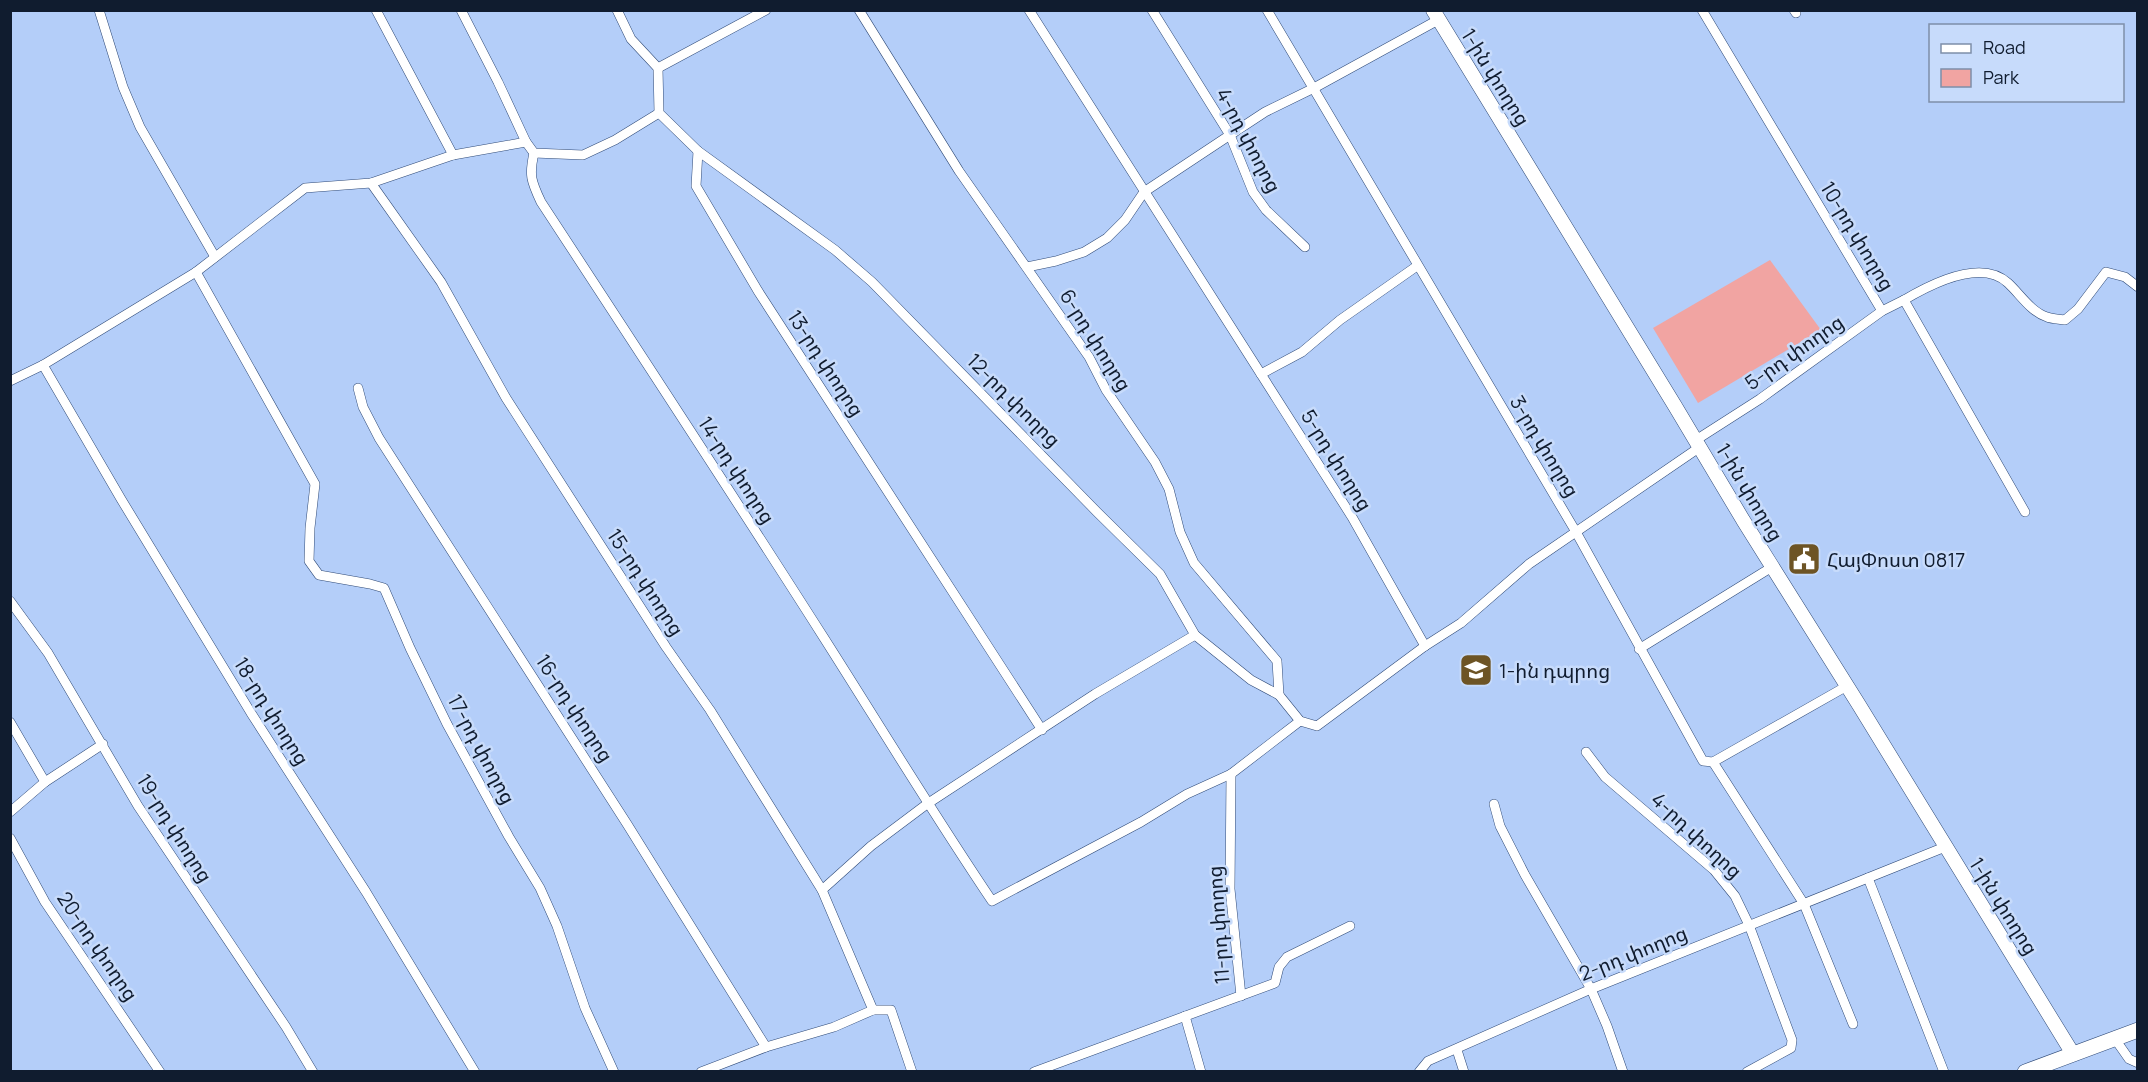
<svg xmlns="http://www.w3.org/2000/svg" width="2148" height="1082" font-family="Manrope,'Noto Sans Armenian',sans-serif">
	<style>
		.green { fill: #f1a4a2 }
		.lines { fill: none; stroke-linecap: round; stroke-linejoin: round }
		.minor-casing { stroke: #304b78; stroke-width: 10 }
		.secondary-casing { stroke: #304b78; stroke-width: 15 }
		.primary-casing { stroke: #304b78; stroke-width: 16 }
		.minor { stroke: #fff; stroke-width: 9 }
		.secondary { stroke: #fff; stroke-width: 14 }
		.primary { stroke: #fff; stroke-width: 15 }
		.labels { text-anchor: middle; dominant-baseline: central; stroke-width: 5; stroke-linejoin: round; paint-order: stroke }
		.street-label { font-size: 20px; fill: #101c2f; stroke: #c7dbfb }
		.poi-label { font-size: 20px; fill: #101c2f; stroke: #c7dbfb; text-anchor: start }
	</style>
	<rect width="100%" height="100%" fill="#b4cef9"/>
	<!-- green -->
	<path class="green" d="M1770,260L1821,330L1698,403L1653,328Z"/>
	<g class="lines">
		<defs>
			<g id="minor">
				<path d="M99,10L123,87L140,127L215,257"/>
				<path d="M376,10L453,155"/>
				<path d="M461,10L498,82L526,142L534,153L583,155L615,140L659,113"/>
				<path d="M617,10L631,39L658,68L659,113L698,151L835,250L872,282L1097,512L1160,574L1195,635L1251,680L1279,695L1300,721L1317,726L1425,646"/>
				<path d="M859,10L959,171L1089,357L1106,390L1155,462L1169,489L1180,532L1194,563L1277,661L1279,695"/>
				<path d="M1029,10L1352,517L1425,646L1461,623L1529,564L1700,447"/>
				<path d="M1152,10L1230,135L1253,192L1266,210L1305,247"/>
				<path d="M1267,10L1576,532L1703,761L1713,762L1847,686"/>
				<path d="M1702,10L1882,311"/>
				<path d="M1794,10L1796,13"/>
				<path d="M658,68L766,10"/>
				<path d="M698,151L696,186L758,291L1042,730"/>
				<path d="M534,153C529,175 531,181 541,202C636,347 731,492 824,638C880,726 934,815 992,901L1141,822L1187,794L1231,774L1300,721"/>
				<path d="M371,183L441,282L506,398L666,647L710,710L822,890L873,1010"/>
				<path d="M1027,267L1056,261L1084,252L1107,238L1125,220L1144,192L1230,135L1265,112L1314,88L1438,20"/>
				<path d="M196,272L315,484L310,528L309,561L319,575L370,584L384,588L410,648L447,724L509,837L540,888L557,926L585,1008L614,1072"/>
				<path d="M1904,300C1931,284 1981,258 2008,283C2020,294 2031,312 2047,317C2052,319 2060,319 2065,320L2078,309L2106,272L2125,277L2138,287"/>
				<path d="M43,365L121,499L251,713L366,892L475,1072"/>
				<path d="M1261,374L1302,352L1340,320L1417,266"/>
				<path d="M10,381L43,365L196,272L305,188L371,183L453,155L526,142"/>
				<path d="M358,388L363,407L379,438L627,824L766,1047"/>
				<path d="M1696,440L1760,399L1882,311L1904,300L2025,512"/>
				<path d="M10,601L48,653L138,806L286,1027L313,1072"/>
				<path d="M1639,649L1772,567"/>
				<path d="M10,722L45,782L10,812"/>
				<path d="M1586,752L1605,777L1714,870L1735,896L1749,925L1792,1040L1791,1048L1747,1072"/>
				<path d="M1713,762L1804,904L1853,1024"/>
				<path d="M1231,774L1230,889L1241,996"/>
				<path d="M45,782L103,744"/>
				<path d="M1494,804L1500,826L1525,875L1591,989L1607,1026L1623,1072"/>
				<path d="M10,838L45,902L160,1072"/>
				<path d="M1868,878L1944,1072"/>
				<path d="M822,890L871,846L927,804L1095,694L1195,635"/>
				<path d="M1185,1016L1201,1072"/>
				<path d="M2115,1039L2129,1059L2138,1063"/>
				<path d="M1457,1050L1464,1072"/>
				<path d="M701,1072L766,1047L834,1027L873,1010H891L912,1072"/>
				<path d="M1034,1072L1275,983L1279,967L1287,957L1350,926"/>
				<path d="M1419,1072L1428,1061L1591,989L1945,847"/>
			</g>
			<path id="secondary" d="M1433,10L1675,406L1743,520L1859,705L2073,1054"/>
			<path id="primary" d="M2025,1072L2138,1030"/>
		</defs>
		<!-- minor casing -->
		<use href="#minor" class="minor-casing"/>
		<!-- secondary casing -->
		<use href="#secondary" class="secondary-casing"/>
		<!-- primary casing -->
		<use href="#primary" class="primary-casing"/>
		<!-- minor -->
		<use href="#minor" class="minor"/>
		<!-- secondary -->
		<use href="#secondary" class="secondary"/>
		<!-- primary -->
		<use href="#primary" class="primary"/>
	</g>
	<!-- icons -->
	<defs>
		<symbol id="civic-square" viewBox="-11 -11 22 22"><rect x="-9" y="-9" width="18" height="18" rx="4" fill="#6d5425" stroke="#c7dbfb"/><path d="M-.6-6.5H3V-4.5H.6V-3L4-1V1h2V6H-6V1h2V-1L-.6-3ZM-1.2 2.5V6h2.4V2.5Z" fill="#fff"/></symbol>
		<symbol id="school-square" viewBox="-11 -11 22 22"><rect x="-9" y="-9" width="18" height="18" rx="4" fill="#6d5425" stroke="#c7dbfb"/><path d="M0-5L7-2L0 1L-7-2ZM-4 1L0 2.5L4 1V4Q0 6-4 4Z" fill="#fff"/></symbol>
	</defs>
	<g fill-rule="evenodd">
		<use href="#civic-square" x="1785" y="540" width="38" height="38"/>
		<use href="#school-square" x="1457" y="651" width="38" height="38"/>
	</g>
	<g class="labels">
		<!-- street labels -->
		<g class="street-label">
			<text transform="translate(1496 77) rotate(58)">1-ին փողոց</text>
			<text transform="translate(1249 140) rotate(62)">4-րդ փողոց</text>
			<text transform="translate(1858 236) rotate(59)">10-րդ փողոց</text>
			<text transform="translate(1096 340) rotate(58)">6-րդ փողոց</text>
			<text transform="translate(1794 352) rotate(-35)">5-րդ փողոց</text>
			<text transform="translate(826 363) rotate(57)">13-րդ փողոց</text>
			<text transform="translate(1014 400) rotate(45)">12-րդ փողոց</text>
			<text transform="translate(1545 446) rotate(59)">3-րդ փողոց</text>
			<text transform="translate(1337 460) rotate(58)">5-րդ փողոց</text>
			<text transform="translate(737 470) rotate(57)">14-րդ փողոց</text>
			<text transform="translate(1750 492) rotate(59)">1-ին փողոց</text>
			<text transform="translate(646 582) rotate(57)">15-րդ փողոց</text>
			<text transform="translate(575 708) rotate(57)">16-րդ փողոց</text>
			<text transform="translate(272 711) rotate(58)">18-րդ փողոց</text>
			<text transform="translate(482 749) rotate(62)">17-րդ փողոց</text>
			<text transform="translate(175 828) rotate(58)">19-րդ փողոց</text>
			<text transform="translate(1697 835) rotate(43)">4-րդ փողոց</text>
			<text transform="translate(2004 906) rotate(58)">1-ին փողոց</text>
			<text transform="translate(1218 925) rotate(-94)">11-րդ փողոց</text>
			<text transform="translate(98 946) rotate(56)">20-րդ փողոց</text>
			<text transform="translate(1633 953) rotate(-22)">2-րդ փողոց</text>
		</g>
		<!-- poi labels -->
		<g class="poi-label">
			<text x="1827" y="559">ՀայՓոստ 0817</text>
			<text x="1499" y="670">1-ին դպրոց</text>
		</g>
	</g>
	<!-- border -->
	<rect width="2148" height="1082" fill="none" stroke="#101c2f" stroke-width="24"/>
	<!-- legend -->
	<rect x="1929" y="24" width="195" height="78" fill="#c7dbfb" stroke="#7e8fa9" stroke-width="1.5"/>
	<rect x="1941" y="44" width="30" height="9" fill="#ffffff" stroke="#7e8fa9" stroke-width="1.5"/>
	<text x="1983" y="54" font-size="18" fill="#101c2f">Road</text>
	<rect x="1941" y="69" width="30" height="18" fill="#f1a4a2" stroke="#7e8fa9" stroke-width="1.5"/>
	<text x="1983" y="84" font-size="18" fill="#101c2f">Park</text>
</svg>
